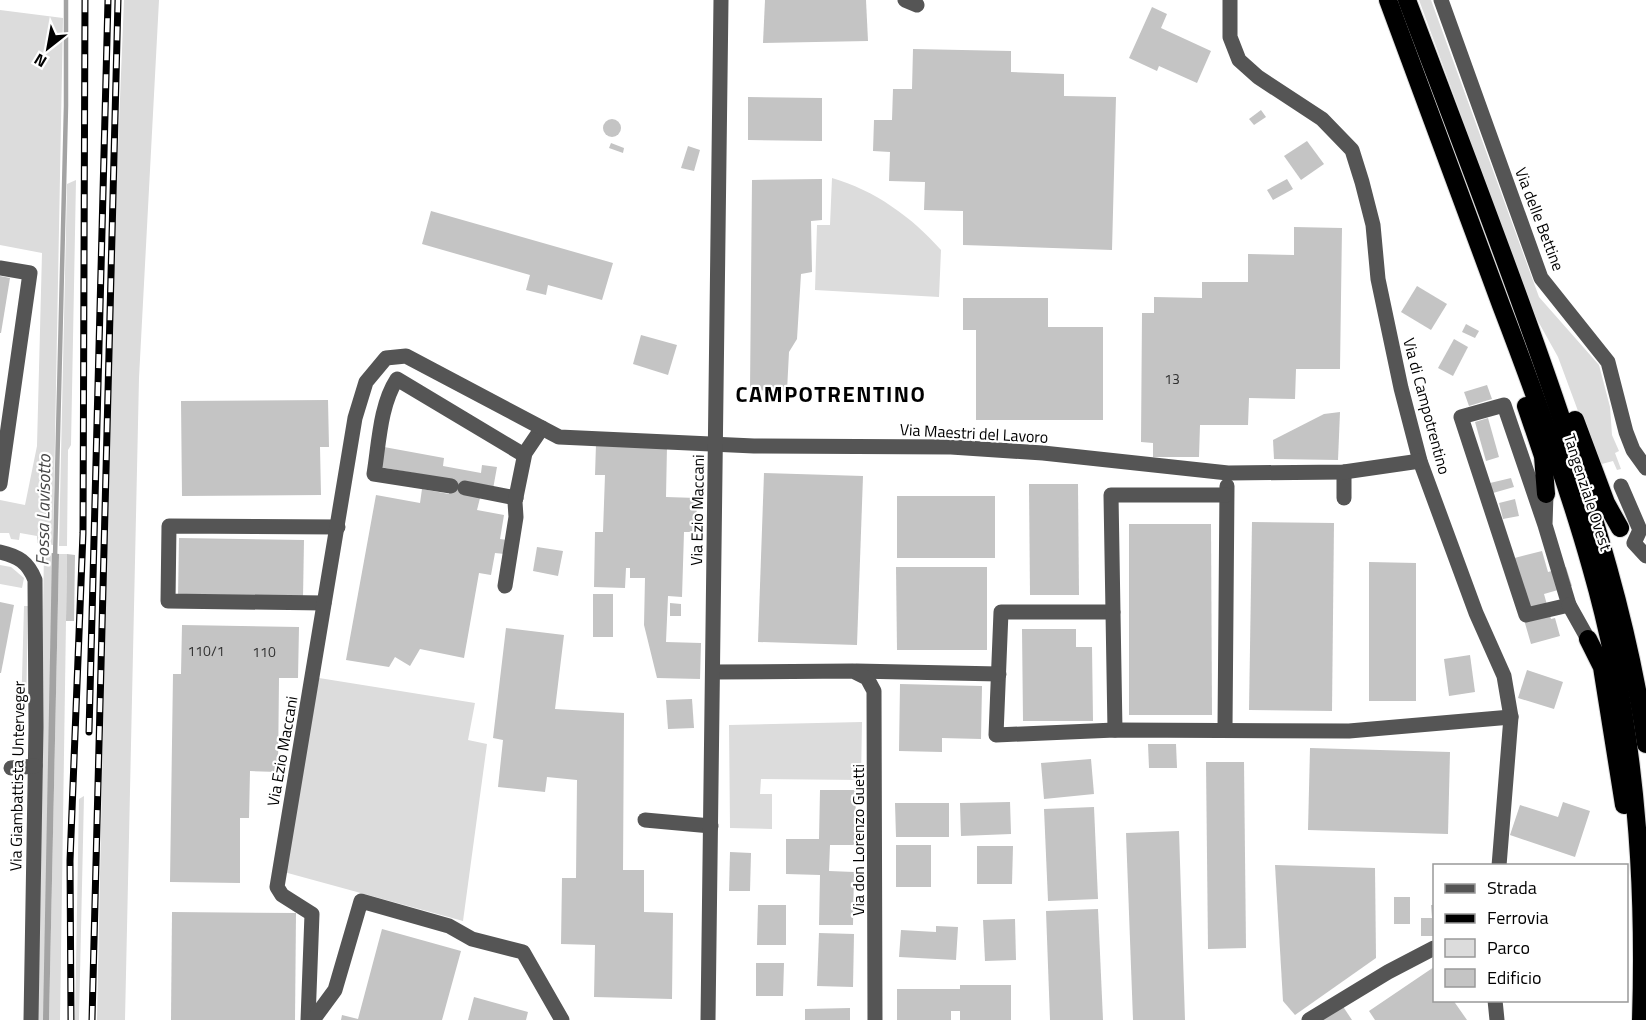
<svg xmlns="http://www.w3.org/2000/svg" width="1646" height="1020" font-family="'Titillium Web',sans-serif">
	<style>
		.green { fill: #dcdcdc }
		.water { fill: #a3a3a3 }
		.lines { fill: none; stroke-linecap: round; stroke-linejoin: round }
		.stream { stroke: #a3a3a3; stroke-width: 4.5 }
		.building { fill: #c4c4c4 }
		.highway-casing { stroke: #dbdbdb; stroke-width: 20 }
		.minor { stroke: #555; stroke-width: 15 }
		.highway { stroke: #000; stroke-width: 18 }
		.rail-casing { stroke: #000; stroke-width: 7 }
		.rail { stroke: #fff; stroke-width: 4.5; stroke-dasharray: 14; stroke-linecap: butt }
		.labels { text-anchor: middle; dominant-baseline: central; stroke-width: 4.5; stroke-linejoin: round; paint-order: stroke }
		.number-label { font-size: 14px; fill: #313131 }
		.street-label { font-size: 16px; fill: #000; stroke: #fff }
		.water-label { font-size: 18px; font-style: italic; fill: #444; stroke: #fff }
		.district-label { font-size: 22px; font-weight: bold; letter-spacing: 1.5px; fill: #000; stroke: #fff }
	</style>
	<rect width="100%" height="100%" fill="#fff"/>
	<!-- green -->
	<g class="green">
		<path d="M124,0H159L139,378L125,1020H97L112,297Z"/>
		<path d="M1419,0H1431L1539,297L1599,365L1610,407L1612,435L1619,451L1615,453L1621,469L1617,470L1613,461L1598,465L1558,357L1534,314Z"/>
		<path d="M0,10L63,18L53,545L37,543V536L20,533L19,540L11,539L9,533H0V500L25,505L37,446L42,253L0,245Z"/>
		<path d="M832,178C874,190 912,217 941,250L939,297L815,290L817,225H830Z"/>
		<path d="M76,180L71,445L68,450L67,546H59L67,184Z"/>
		<path d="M44,553H52V604L44,1020H36Z"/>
		<path d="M59,554H67L60,1020H49Z"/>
		<path d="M0,565L11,567L24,578L22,588L0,584Z"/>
		<path d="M24,606H28L26,714H21Z"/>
		<path d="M319,678L475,703L468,740L487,744L463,921L284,872Z"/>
		<path d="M862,722L861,780L761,779L760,794H772V829L730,828L729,725Z"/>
		<path d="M84,796L79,1020H75L79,799Z"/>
	</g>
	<!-- water -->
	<path class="water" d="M52,553L59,554L49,1020H43Z"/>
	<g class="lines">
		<!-- stream -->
		<path class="stream" d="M55,558L66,106V0"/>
	</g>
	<!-- building -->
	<g class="building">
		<path d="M765,0H866L868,41L763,43Z"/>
		<path d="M1152,7L1167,14L1161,28L1211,51L1197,83L1159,66L1157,71L1129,58Z"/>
		<path d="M913,49L1011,51V72L1064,74V96L1116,97L1112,250L963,245V211L924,210L925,182L889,181L890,152L873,151L874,120H892L893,89H912Z"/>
		<path d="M748,97L822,98V141L748,140Z"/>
		<path d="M1261,110L1266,117L1254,125L1249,119Z"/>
		<circle cx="612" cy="128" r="9"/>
		<path d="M1307,141L1324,164L1301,180L1284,156Z"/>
		<path d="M611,143L624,148L623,153L609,148Z"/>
		<path d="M688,146L700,150L694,171L681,168Z"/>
		<path d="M822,179V220L811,221L812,272L801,274L797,339L789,352L787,391L750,390L752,180Z"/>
		<path d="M1287,179L1293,189L1273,200L1267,190Z"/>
		<path d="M431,211L613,263L602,300L548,285L546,295L526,290L530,275L422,244Z"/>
		<path d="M1294,227L1342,228L1340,369H1296L1295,399L1249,398L1248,425H1200L1199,457H1153V443L1141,442L1142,313H1154V297L1202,298V282H1248V254L1294,255Z"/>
		<path d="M0,276L10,278L1,333H0Z"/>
		<path d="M1417,286L1447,304L1431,330L1401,312Z"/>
		<path d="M963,298H1048V327H1103V420H976V330H963Z"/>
		<path d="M1466,324L1479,331L1475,338L1462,332Z"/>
		<path d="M641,335L677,345L668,375L633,364Z"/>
		<path d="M1454,339L1468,347L1453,376L1438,368Z"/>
		<path d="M1487,385L1492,399L1469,406L1464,392Z"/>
		<path d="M328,400L329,447H320L321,495L182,496L181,401Z"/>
		<path d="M1340,412L1338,460L1274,459L1273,440L1324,414Z"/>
		<path d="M1488,418L1499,457L1486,461L1475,422Z"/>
		<path d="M596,444L667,446L666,497L697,498L696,532H684L682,597L668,596L666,642L701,643L700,679L657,678L644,625L645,578H630V568H626L625,588L594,587L595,532H603L605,475H595Z"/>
		<path d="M384,447L444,458L443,466L481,473L482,465L497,467L493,489L480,498L477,510L504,515L500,539L507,540L505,554L495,553L491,575L479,573L464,658L420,649L410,666L395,657L389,667L346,660L376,495L420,503L422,489L449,494L452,480L380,467Z"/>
		<path d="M764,473L863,476L857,645L758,642Z"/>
		<path d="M1511,478L1514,487L1493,493L1490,483Z"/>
		<path d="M1029,484H1078L1079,595H1030Z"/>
		<rect x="897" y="496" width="98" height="62"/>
		<path d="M1515,499L1519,516L1503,519L1499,503Z"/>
		<path d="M1252,522L1334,523L1332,711L1249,710Z"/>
		<path d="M1129,524H1211L1212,715H1129Z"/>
		<path d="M179,538L304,540L303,598L178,596Z"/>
		<path d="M537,547L563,551L558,576L533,571Z"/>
		<path d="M1542,551L1548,572L1566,567L1572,586L1544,594L1551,619L1555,618L1560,636L1531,644L1518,599L1503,561Z"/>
		<path d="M67,554L75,555L74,621H66Z"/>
		<path d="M1369,562L1416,563V701H1369Z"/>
		<path d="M896,567H987V650H897Z"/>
		<rect x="593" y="594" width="20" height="43"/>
		<path d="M0,602L14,605L1,673H0Z"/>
		<path d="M670,603L681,604V616H670Z"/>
		<path d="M182,625L299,627L298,678H279L278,772L250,771L249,818H240V883L170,882L173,674H181Z"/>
		<path d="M506,628L564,635L555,709L624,713L623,870H644V912L673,913L672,999L594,997L595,945L561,944L562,878H576L577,780L547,777L545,792L498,787L503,740L493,738Z"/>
		<path d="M1022,629H1076V647H1092L1093,721H1023Z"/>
		<path d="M1470,655L1475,692L1449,696L1444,659Z"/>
		<path d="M1527,670L1563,682L1554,709L1518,698Z"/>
		<path d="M900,684L982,686L981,739L942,738V752L899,751Z"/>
		<path d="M692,699L694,728L668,729L666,700Z"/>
		<path d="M1148,744H1176L1177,768H1149Z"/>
		<path d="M1310,748L1450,752L1448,834L1308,830Z"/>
		<path d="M1091,759L1094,794L1044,799L1041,763Z"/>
		<path d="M1206,762H1244L1246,948L1208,949Z"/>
		<path d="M820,790H856L855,845H830L829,871L854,872L853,925H819L820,875L786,874V839H819Z"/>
		<path d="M1010,802L1011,834L961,836L960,803Z"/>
		<path d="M1563,802L1590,811L1575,857L1510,835L1520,805L1558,817Z"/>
		<path d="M895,803H949V837H896Z"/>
		<path d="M1094,807L1098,899L1048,901L1044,809Z"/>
		<path d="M1179,831L1185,1020H1133L1126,833Z"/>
		<rect x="896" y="845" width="35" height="42"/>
		<path d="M977,846H1013L1012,884H977Z"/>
		<path d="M730,852L751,853L750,891H729Z"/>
		<path d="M1275,865L1375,868L1376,958L1295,1015L1283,1001Z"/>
		<rect x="1394" y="897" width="16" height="27"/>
		<path d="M758,905H786V945H757Z"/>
		<path d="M1431,905H1434V936H1421V918H1432Z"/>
		<path d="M1098,909L1103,1020H1050L1046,911Z"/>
		<path d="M172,912L296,913L295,1020H171Z"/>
		<path d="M1015,919L1016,960L985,961L983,920Z"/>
		<path d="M936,926L958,927L956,960L899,957L901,930L936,932Z"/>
		<path d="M382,929L461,951L442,1020H341L342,1015L358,1019Z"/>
		<path d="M819,933L854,934L853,987L817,986Z"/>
		<path d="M756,963H784L783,996H756Z"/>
		<path d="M1434,967V1000H1453L1467,1020H1375L1369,1011Z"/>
		<path d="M960,985H1011V1020H960V1011H951V1020H897V989H960Z"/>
		<path d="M474,997L528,1012L526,1020H468Z"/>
		<path d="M1342,1005L1352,1020H1319Z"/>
		<path d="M850,1008V1020H805V1009Z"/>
	</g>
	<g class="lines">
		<defs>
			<g id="highway">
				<path d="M1388,0C1426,102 1463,203 1501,305C1534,391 1566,478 1591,567C1633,713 1646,868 1641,1020"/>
				<path d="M1407,0C1457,132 1508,263 1554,397C1593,511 1629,624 1646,744"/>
				<path d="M1526,406L1543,456L1546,494"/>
				<path d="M1575,420L1606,503L1620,528"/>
				<path d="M1588,639L1602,667L1624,805"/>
			</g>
		</defs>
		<!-- highway casing -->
		<use href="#highway" class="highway-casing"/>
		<!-- minor -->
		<g class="minor">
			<path d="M905,0L917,5"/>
			<path d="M1230,0V37L1239,60L1258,77L1322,119L1352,150L1362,182L1373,225L1378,279L1401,388L1420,461L1476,613L1504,676L1511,717L1499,866"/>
			<path d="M1441,0L1541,278L1608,362L1626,432L1633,450L1646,468"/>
			<path d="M0,268L30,273L0,484"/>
			<path d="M1344,472V498"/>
			<path d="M451,486L374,474C379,443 380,405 397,379L524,455"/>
			<path d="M1621,486L1640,530L1634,543L1646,556"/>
			<path d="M465,488L516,498"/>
			<path d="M1545,525L1504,405L1461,417L1526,615L1569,605L1545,525L1546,494"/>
			<path d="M0,552C18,556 28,562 35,580L36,727L31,1020"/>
			<path d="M505,586L516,517L515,502L525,453L542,428"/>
			<path d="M324,603L168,601L169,526L338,527"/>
			<path d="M1569,605L1588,639"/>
			<path d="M1113,612H1001L996,735L1115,730L1349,731L1511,717"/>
			<path d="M856,671L999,674"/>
			<path d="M713,672L853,671L867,678L874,691L875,1020"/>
			<path d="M1225,729L1227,486"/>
			<path d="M1115,730L1111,495H1226"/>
			<path d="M11,768L35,766"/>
			<path d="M645,820L711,826"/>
			<path d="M1495,1000L1497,1020"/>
			<path d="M308,1020L312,914L282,895L277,887L355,418L366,382L386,358L406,356L559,437L754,446L951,447L1043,453L1228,473L1344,472L1420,461"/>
			<path d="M313,1020L335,990L361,901L449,926L472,939L523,952L562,1020"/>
			<path d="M708,1020L721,0"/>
			<path d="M1309,1020L1388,972L1434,948"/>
		</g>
		<!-- highway -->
		<use href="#highway" class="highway"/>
		<defs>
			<g id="rail">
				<path d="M89,732L108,0"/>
				<path d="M71,1020L70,861L83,533L85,0"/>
				<path d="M92,1020L118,0"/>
			</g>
		</defs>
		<!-- rail casing -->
		<use href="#rail" class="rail-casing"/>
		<!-- rail -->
		<use href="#rail" class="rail"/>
	</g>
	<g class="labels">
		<!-- number labels -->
		<g class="number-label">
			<text x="1172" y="378">13</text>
			<text x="206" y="650">110/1</text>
			<text x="264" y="651">110</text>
		</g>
		<!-- street labels -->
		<g class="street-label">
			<text transform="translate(1540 219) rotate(69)">Via delle Bettine</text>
			<text transform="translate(1427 406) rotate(75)">Via di Campotrentino</text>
			<text transform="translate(974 433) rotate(3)">Via Maestri del Lavoro</text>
			<text transform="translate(1588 492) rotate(72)">Tangenziale Ovest</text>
			<text transform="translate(697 510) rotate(-89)">Via Ezio Maccani</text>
			<text transform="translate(282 751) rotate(-80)">Via Ezio Maccani</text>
			<text transform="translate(17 776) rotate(-89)">Via Giambattista Unterveger</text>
			<text transform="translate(858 840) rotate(-90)">Via don Lorenzo Guetti</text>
		</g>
		<!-- water labels -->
		<g class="water-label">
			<text transform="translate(43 510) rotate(-89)">Fossa Lavisotto</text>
		</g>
		<!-- district labels -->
		<g class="district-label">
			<text x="831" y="394">CAMPOTRENTINO</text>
		</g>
	</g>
	<!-- legend -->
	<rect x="1433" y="864" width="195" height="138" fill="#ffffff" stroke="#999999" stroke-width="1.5"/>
	<rect x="1445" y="884" width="30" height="9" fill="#555555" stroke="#999999" stroke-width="1.5"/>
	<text x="1487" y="894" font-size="18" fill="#000000">Strada</text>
	<rect x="1445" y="914" width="30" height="9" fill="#000000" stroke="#999999" stroke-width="1.5"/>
	<text x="1487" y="924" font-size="18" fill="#000000">Ferrovia</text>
	<rect x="1445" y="939" width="30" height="18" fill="#dcdcdc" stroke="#999999" stroke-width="1.5"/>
	<text x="1487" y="954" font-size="18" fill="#000000">Parco</text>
	<rect x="1445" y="969" width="30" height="18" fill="#c4c4c4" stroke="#999999" stroke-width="1.5"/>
	<text x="1487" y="984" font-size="18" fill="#000000">Edificio</text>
	<!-- north arrow -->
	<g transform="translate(48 48) rotate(211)" stroke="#ffffff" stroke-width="4.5" paint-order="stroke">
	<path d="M0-4.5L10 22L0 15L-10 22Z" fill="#000000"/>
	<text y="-9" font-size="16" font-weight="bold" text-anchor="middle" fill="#000000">N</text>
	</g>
</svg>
